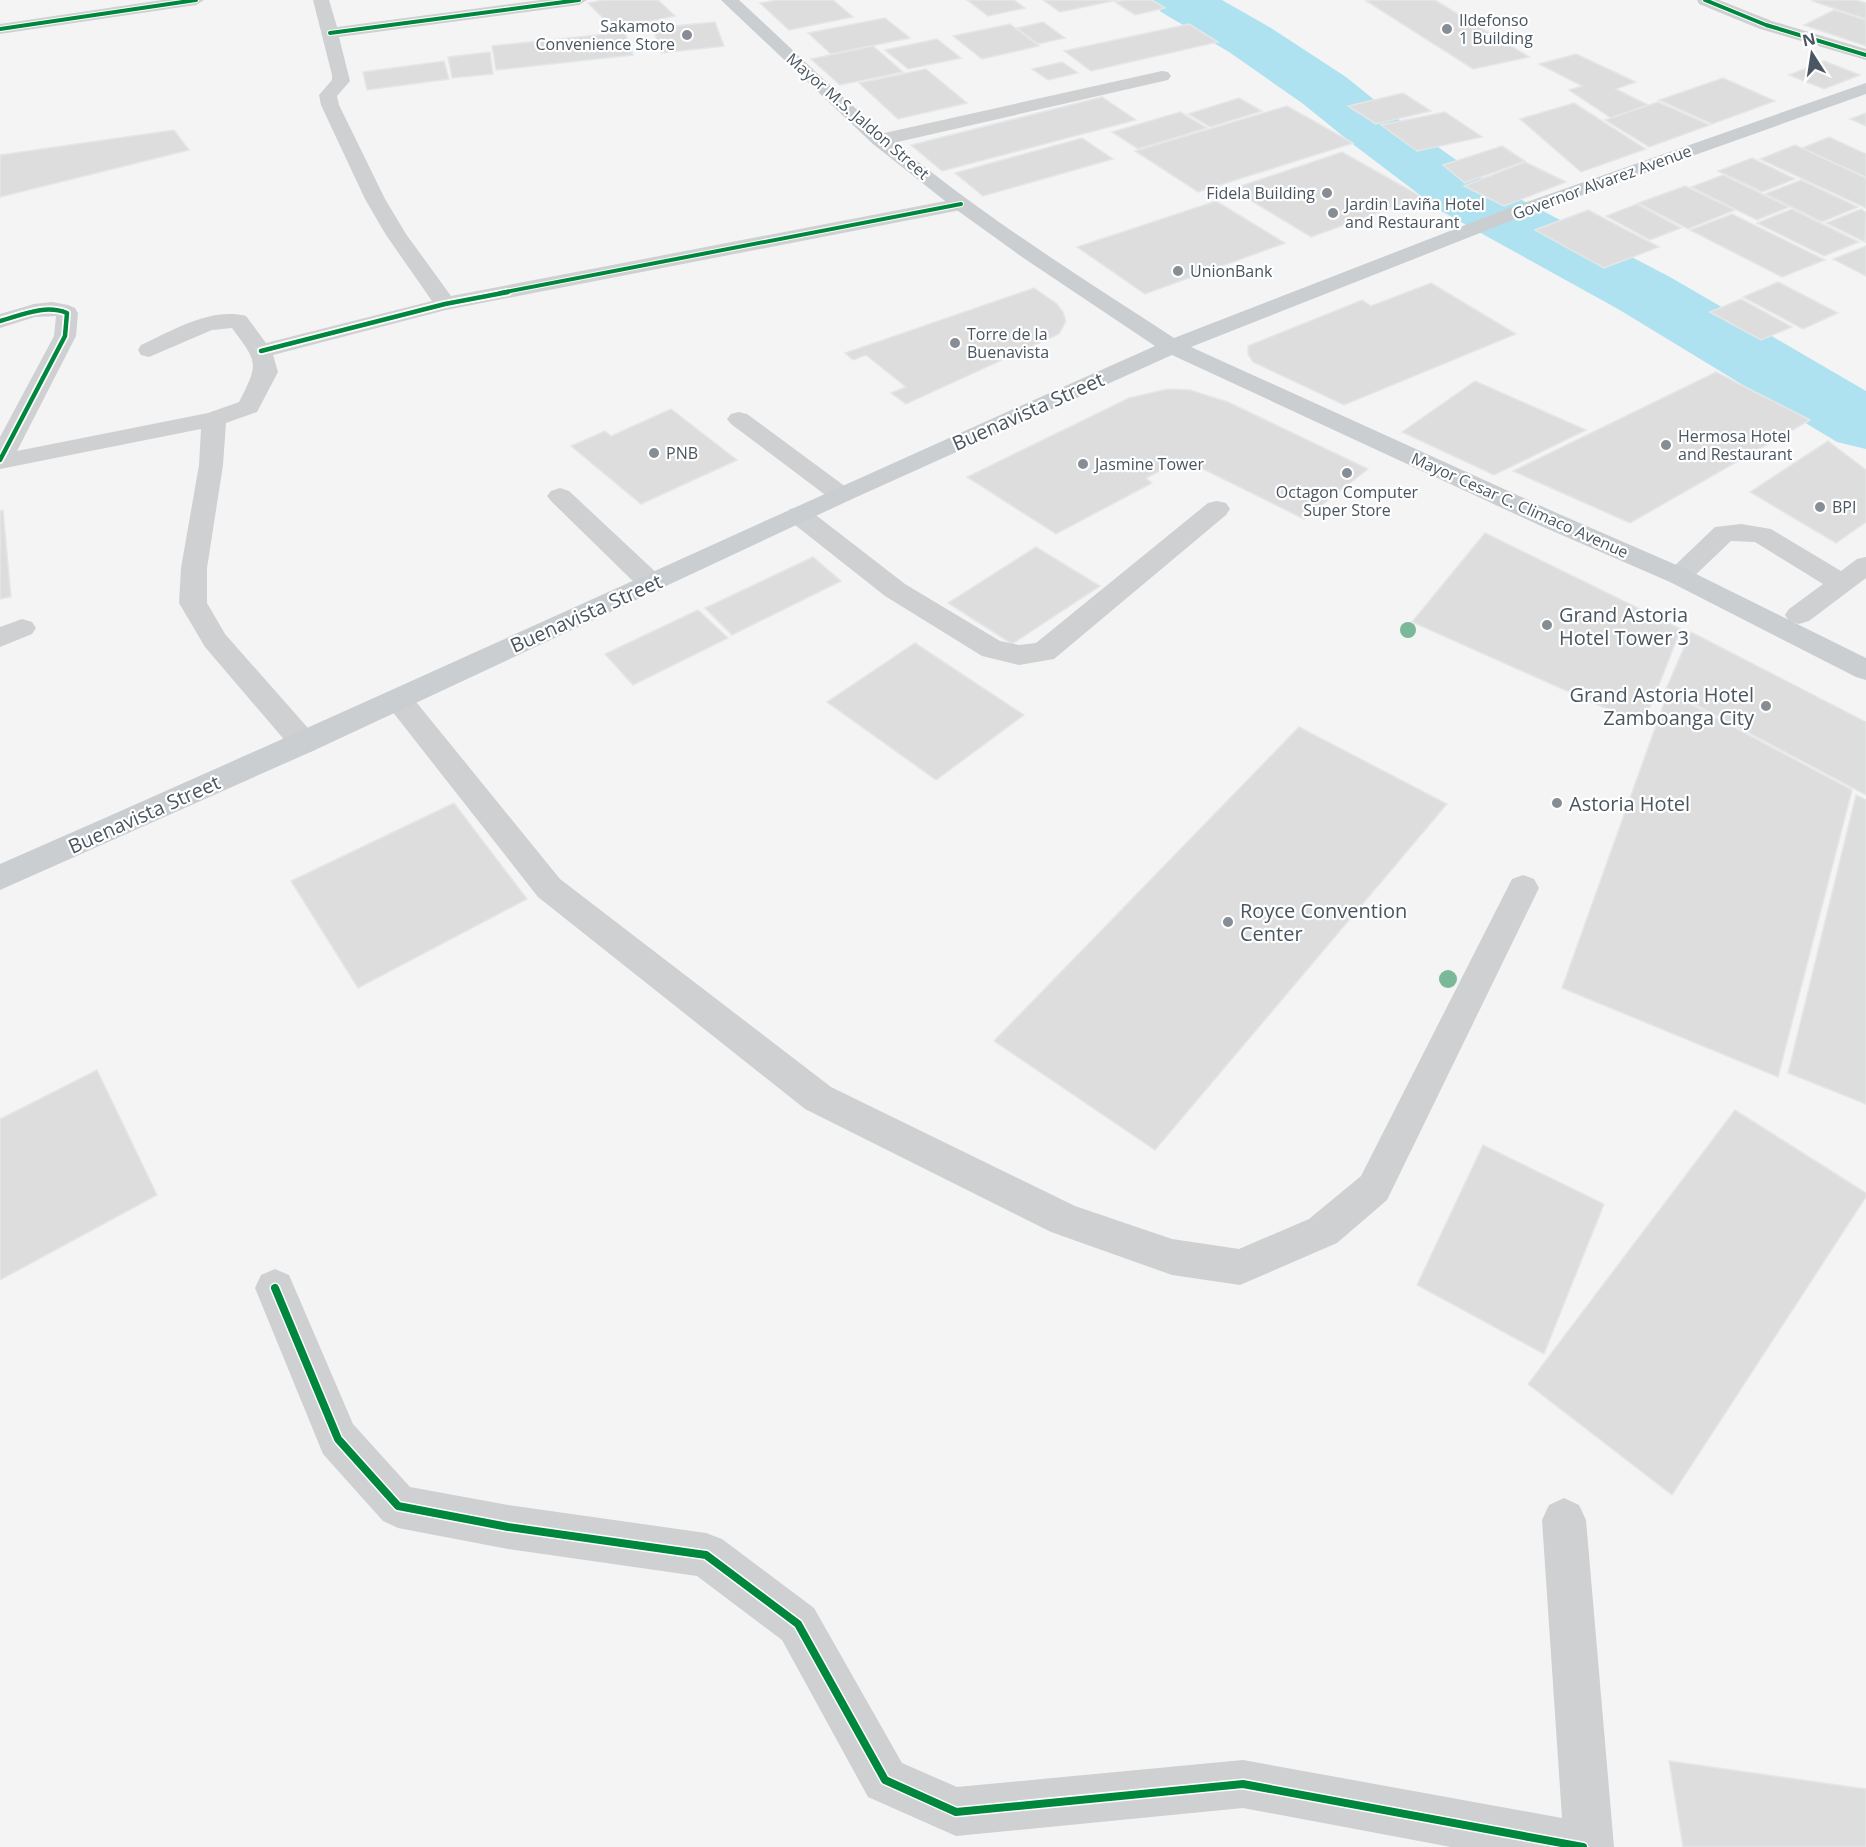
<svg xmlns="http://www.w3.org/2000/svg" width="1866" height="1847" font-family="'Open Sans',sans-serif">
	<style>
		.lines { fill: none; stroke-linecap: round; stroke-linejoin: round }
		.river { fill: #aee2f0; fill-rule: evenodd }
		.building { fill: #ddddde; stroke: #e5e6e7; stroke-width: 1.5 }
		.minor { fill: #ced0d2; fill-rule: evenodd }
		.major { fill: #caced1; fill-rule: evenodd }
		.cycleway-far2-casing { stroke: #fff; stroke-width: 6 }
		.cycleway-far1-casing { stroke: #fff; stroke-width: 8 }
		.cycleway-casing { stroke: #fff; stroke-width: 11 }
		.cycleway-far2 { stroke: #00873e; stroke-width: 4 }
		.cycleway-far1 { stroke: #00873e; stroke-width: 4.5 }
		.cycleway { stroke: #00873e; stroke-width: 8 }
		.tree { fill: #7ab899 }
		.poi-dot { fill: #868d94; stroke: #fff; stroke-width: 2 }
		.labels { text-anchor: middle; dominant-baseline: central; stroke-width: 4.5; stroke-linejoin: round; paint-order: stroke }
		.far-poi-label { font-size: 16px; fill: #4a5661; stroke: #fff; text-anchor: start }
		.far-street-label { font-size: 16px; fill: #4a5661; stroke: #fff }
		.street-label { font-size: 20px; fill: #4a5661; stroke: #fff }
		.poi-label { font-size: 20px; fill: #4a5661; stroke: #fff; text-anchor: start }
	</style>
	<rect width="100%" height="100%" fill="#f4f4f4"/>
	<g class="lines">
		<!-- river -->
		<path class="river" d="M1153,0H1222L1271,28L1346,77L1398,119L1489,183L1670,277L1866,391V449L1837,442L1618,309L1441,211L1354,145L1302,103L1229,52L1161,12Z"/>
	</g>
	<!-- building -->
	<g class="building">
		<path d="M604,0H658L675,16L614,29L588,3Z"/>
		<path d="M778,0H833L853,17L789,30L760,3Z"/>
		<path d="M967,0H1014L1025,8L988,16Z"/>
		<path d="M1043,0H1118L1060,12Z"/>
		<path d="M1125,0H1152L1165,8L1135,15L1115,2Z"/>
		<path d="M1373,0H1435L1529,57L1473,69L1366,1Z"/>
		<path d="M1815,0H1856L1866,3V19L1812,1Z"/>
		<path d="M1834,10L1866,20V46L1804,25Z"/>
		<path d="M885,18L910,38L831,54L808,33Z"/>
		<path d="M715,22L724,46L661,53L660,48L644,50L641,43L657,41L653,28Z"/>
		<path d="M1043,22L1065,38L1038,44L1017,28Z"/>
		<path d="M1010,24L1039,46L982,59L953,36Z"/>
		<path d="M1189,24L1218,42L1091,71L1064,51Z"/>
		<path d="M625,32L633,55L496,70L492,46Z"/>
		<path d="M937,39L961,58L908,69L885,50Z"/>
		<path d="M873,46L903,72L840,85L811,59Z"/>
		<path d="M490,52L493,74L452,78L448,57Z"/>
		<path d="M1576,54L1636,82L1616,89L1648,105L1611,118L1569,90L1582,86L1539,64Z"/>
		<path d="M444,61L449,79L367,90L363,72Z"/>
		<path d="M1824,61L1860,75L1824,89L1789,75Z"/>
		<path d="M1062,62L1078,73L1048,80L1032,69Z"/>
		<path d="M926,69L967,103L898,119L859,83Z"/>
		<path d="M1723,78L1775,101L1712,124L1659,100Z"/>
		<path d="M1403,93L1431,111L1376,124L1348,106Z"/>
		<path d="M1102,97L1136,120L942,171L911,145Z"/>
		<path d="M1239,98L1262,111L1210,127L1188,114Z"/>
		<path d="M1658,102L1710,125L1649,147L1605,120Z"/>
		<path d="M1574,103L1646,149L1581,172L1520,119Z"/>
		<path d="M1287,106L1353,143L1198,192L1135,151Z"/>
		<path d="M1180,112L1207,128L1138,149L1112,132Z"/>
		<path d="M1445,112L1482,137L1417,151L1381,125Z"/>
		<path d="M1866,113V126L1850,119Z"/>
		<path d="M174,130L189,150L0,197V155Z"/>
		<path d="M1829,137L1866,154V177L1802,148Z"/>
		<path d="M1082,138L1113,159L983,196L955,173Z"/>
		<path d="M1795,145L1866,178V208L1760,159Z"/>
		<path d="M1502,146L1525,161L1465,183L1443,165Z"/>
		<path d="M1342,152L1422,197L1311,237L1232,189Z"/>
		<path d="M1752,158L1795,179L1762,192L1718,171Z"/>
		<path d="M1525,162L1566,182L1504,206L1464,186Z"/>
		<path d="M1723,175L1789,207L1757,220L1691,187Z"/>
		<path d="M1801,180L1858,207L1822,222L1765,194Z"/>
		<path d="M1685,186L1735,210L1688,229L1638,203Z"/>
		<path d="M1216,201L1285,243L1145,294L1077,247Z"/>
		<path d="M1637,204L1681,228L1650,240L1606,216Z"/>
		<path d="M1792,209L1859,242L1824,256L1757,223Z"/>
		<path d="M1861,209L1866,212L1865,242L1826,223Z"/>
		<path d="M1588,210L1659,247L1604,268L1535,230Z"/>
		<path d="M1732,214L1825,260L1782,277L1690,230Z"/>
		<path d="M1866,246V276L1833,259Z"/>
		<path d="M1778,282L1838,313L1803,329L1743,297Z"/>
		<path d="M1431,283L1516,334L1344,405L1253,362L1248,354V346L1362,300L1371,306Z"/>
		<path d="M1034,288L1057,304L1063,312L1066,321L1059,334L906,404L891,393L906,387L866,355L853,360L845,353Z"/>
		<path d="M1741,299L1792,327L1761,340L1710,312Z"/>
		<path d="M1716,372L1810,420L1630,523L1513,471Z"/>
		<path d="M1475,381L1586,430L1494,475L1402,432Z"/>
		<path d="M1168,389L1190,390L1228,402L1368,469L1304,519L1183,459L1146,478L1152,483L1056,534L967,477L1129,398Z"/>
		<path d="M671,409L737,460L641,504L571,446L605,431L611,436Z"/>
		<path d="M1828,441L1866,470V522L1836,543L1750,492Z"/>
		<path d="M3,510L11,597L0,599V511Z"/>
		<path d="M1485,533L1681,629L1643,725L1412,622Z"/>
		<path d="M1036,547L1100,586L1012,644L948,603Z"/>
		<path d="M813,557L841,581L732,635L705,608Z"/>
		<path d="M698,610L728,638L633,685L605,654Z"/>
		<path d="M1691,632L1866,722V795L1666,689Z"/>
		<path d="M915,643L1024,715L936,780L827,702Z"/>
		<path d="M1668,692L1852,790L1778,1077L1562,988Z"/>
		<path d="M1299,727L1447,804L1155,1150L994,1041Z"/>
		<path d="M1856,795L1866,800V1104L1788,1073Z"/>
		<path d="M454,803L527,899L358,988L291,881Z"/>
		<path d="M97,1070L157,1195L0,1280V1119Z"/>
		<path d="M1735,1110L1866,1193V1197L1672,1495L1528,1384Z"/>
		<path d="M1483,1145L1604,1204L1544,1354L1417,1285Z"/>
		<path d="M1669,1761L1866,1789V1847H1683Z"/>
	</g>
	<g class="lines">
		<!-- minor -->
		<g class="minor">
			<path d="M162,0H204L196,5L0,34V24Z"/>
			<path d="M313,0H329L337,27L541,0H587L579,5L339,37L350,81L337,96L339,105L385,199L406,234L451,296L961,198L968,200L971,204L968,208L961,210L446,310L273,355L278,372L257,412L226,423L223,465L207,568V603L225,634L315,736L319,743L315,750L304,754L293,750L205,647L179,603L181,568L199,465L201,429L0,469V437L54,336L56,316L35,317L0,328V314L34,304L52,302L68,305L75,308L78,313L76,336L17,451L208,413L239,402C259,363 258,363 232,328L212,330L149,357L141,355L138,350L141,345C172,331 210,307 246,316L266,343L432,301L386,235L365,199L321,105L319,95L332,80V75Z"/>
			<path d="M1697,0H1719L1772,21L1866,49V60L1760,29L1699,4Z"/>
			<path d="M1162,71L1168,72L1171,76L1168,80L880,146L873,144L870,140L873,136L880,134Z"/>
			<path d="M739,412L747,414L850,490L854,495L850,500L841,503L832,500L731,424L727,419L731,414Z"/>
			<path d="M560,488L569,491L662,578L665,584L662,590L652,593L642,590L551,501L547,496L551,491Z"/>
			<path d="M1217,501L1226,503L1230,509L1226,515L1054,659L1019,665L982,656L885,596L790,521L786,515L790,509L799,507L808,509L905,584L1000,641L1019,645L1036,643L1208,503Z"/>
			<path d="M1741,524L1771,529L1841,571L1857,559L1866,557V578L1809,621L1799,624L1789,621L1785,615L1789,609L1823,584L1755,542L1731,541L1688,582L1679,585L1670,582L1666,576L1670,570L1715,527Z"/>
			<path d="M22,619L32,622L36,628L32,634L0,647V627Z"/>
			<path d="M398,689L408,692L560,879L831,1087L1075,1206L1172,1239L1239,1249L1309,1219L1361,1176L1512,879L1523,875L1534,879L1539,888L1387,1200L1337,1243L1240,1285L1172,1275L1051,1232L805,1109L538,897L388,706L383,699L388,692Z"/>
			<path d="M275,1269L289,1275L353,1424L410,1487L508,1505L706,1533L722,1539L814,1608L902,1763L957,1787L1243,1760L1562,1818L1542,1520L1549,1505L1564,1498L1579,1505L1586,1520L1614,1847H1451L1243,1808L956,1836L868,1797L782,1640L697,1576L508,1549L398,1528L383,1521L323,1454L255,1288L261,1275Z"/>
		</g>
		<!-- major -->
		<path class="major" d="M721,0H739C788,45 836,93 887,136C976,212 1076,274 1174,338L1504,210L1866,83V94L1518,218L1191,347L1559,514L1688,570L1866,658V680L1856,677L1670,582L1541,526L1172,355L850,500L315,750L0,890V864C387,695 769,517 1155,346L1022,257L954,208L873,144Z"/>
		<defs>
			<g id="cycleway-far2">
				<path d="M1705,0L1766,25L1866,55"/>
				<path d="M0,29L196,0"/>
				<path d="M330,33L579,0"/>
				<path d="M500,293L961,204"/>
			</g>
			<g id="cycleway-far1">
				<path d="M0,321C22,315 45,304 67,313L65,336L0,460"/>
				<path d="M261,351L445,304L508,292"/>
			</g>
			<path id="cycleway" d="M275,1288L338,1439L398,1506L508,1527L706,1555L798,1624L885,1780L956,1812L1243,1784L1583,1847"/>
		</defs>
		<!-- cycleway-far2 casing -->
		<use href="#cycleway-far2" class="cycleway-far2-casing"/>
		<!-- cycleway-far1 casing -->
		<use href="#cycleway-far1" class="cycleway-far1-casing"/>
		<!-- cycleway casing -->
		<use href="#cycleway" class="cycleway-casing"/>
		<!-- cycleway-far2 -->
		<use href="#cycleway-far2" class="cycleway-far2"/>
		<!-- cycleway-far1 -->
		<use href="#cycleway-far1" class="cycleway-far1"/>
		<!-- cycleway -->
		<use href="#cycleway" class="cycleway"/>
	</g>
	<!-- trees -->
	<g class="tree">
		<circle cx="1408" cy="630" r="8"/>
		<circle cx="1448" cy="979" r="9"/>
	</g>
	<!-- markers -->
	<g class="poi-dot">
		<circle cx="1447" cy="29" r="6"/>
		<circle cx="687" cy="35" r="6"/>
		<circle cx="1327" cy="193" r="6"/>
		<circle cx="1333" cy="213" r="6"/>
		<circle cx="1178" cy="271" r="6"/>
		<circle cx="955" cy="343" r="6"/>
		<circle cx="1666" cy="445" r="6"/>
		<circle cx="654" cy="453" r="6"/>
		<circle cx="1083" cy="464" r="6"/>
		<circle cx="1347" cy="473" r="6"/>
		<circle cx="1820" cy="507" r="6"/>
		<circle cx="1547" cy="625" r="6"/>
		<circle cx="1766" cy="706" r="6"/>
		<circle cx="1557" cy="803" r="6"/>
		<circle cx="1228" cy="922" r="6"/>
	</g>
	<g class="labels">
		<!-- far-poi labels -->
		<g class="far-poi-label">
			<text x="1459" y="20">Ildefonso<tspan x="1459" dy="18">1 Building</tspan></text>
			<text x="675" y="26" text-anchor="end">Sakamoto<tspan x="675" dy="18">Convenience Store</tspan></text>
			<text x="1315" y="193" text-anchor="end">Fidela Building</text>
			<text x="1345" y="204">Jardin Laviña Hotel<tspan x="1345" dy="18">and Restaurant</tspan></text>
			<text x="1190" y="271">UnionBank</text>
			<text x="967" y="334">Torre de la<tspan x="967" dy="18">Buenavista</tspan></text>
			<text x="1678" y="436">Hermosa Hotel<tspan x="1678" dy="18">and Restaurant</tspan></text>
			<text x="666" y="453">PNB</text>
			<text x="1095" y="464">Jasmine Tower</text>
			<text x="1347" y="492" text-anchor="middle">Octagon Computer<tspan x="1347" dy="18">Super Store</tspan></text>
			<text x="1832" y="507">BPI</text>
		</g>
		<!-- far-street labels -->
		<g class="far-street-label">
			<text transform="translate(858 116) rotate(41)">Mayor M.S. Jaldon Street</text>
			<text transform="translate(1602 182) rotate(-20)">Governor Alvarez Avenue</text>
			<text transform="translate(1520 505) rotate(24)">Mayor Cesar C. Climaco Avenue</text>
		</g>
		<!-- street labels -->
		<g class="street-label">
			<text transform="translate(1028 411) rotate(-24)">Buenavista Street</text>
			<text transform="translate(586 613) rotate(-24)">Buenavista Street</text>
			<text transform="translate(144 814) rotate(-24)">Buenavista Street</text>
		</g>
		<!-- poi labels -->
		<g class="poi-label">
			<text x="1559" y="614">Grand Astoria<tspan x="1559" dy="23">Hotel Tower 3</tspan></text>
			<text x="1754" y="694" text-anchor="end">Grand Astoria Hotel<tspan x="1754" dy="23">Zamboanga City</tspan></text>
			<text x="1569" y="803">Astoria Hotel</text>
			<text x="1240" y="910">Royce Convention<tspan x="1240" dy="23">Center</tspan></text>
		</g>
	</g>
	<!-- north arrow -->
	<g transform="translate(1812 54) rotate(348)" stroke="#ffffff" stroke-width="4.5" paint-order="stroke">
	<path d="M0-4.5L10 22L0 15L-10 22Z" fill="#4a5661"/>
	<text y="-9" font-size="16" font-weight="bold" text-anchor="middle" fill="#4a5661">N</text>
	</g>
</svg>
